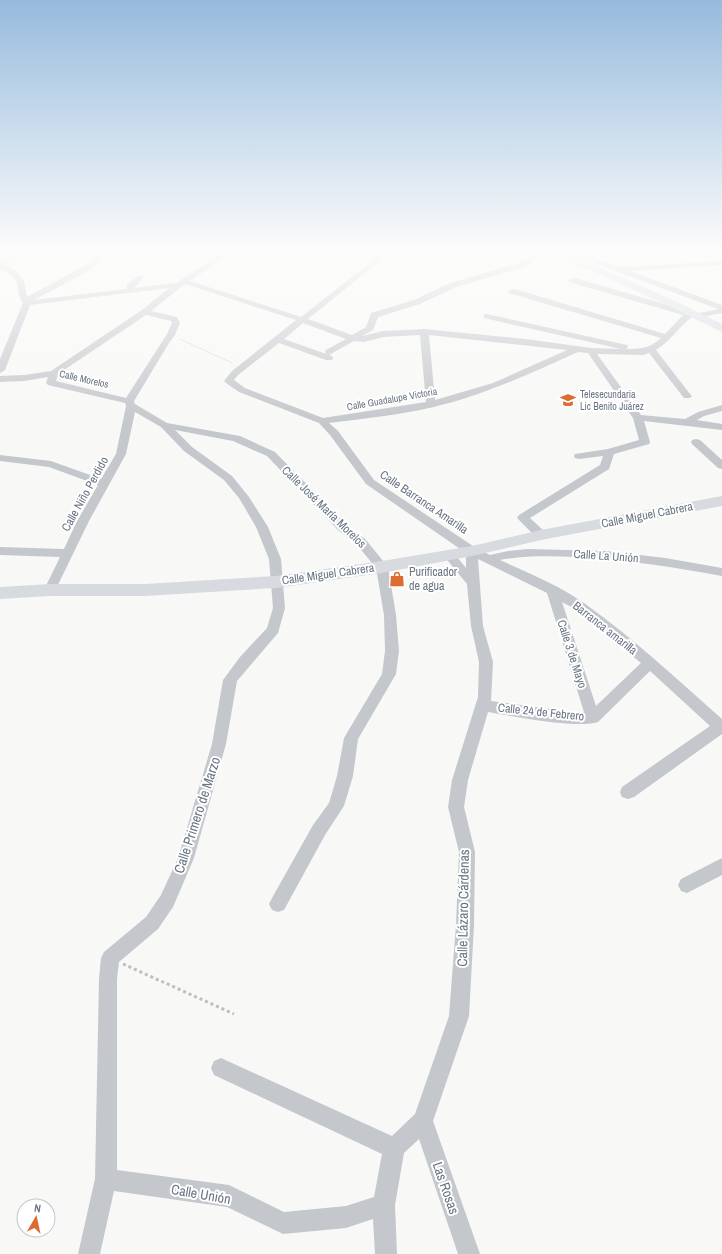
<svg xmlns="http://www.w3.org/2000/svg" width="722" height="1254" font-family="'Archivo Narrow',sans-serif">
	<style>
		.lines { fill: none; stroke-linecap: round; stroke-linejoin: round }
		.path-far1 { stroke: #bcbec1; stroke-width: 1; stroke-dasharray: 1 1; stroke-linecap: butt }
		.path { stroke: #bcbec1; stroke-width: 3; stroke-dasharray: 3 3; stroke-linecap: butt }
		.street { fill: #c4c7cb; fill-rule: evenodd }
		.secondary { fill: #d7dadf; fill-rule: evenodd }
		.labels { text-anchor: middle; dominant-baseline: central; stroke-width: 4; stroke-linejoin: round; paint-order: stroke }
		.far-street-label { font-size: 10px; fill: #697585; stroke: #fff }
		.far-poi-label { font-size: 10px; fill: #697585; stroke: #fff; text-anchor: start }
		.street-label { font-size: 12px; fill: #697585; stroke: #fff }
		.poi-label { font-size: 12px; fill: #697585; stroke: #fff; text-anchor: start }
		.near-street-label { font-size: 14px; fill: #697585; stroke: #fff }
	</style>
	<rect width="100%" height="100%" fill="#f8f8f6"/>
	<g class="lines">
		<!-- path-far1 -->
		<path class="path-far1" d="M180,339L232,363"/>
		<!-- path -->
		<path class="path" d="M123,964L234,1014"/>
		<!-- street -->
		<g class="street">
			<path d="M20,251H29L5,265L16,271L24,280L27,297L86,265L102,251H110L92,269L34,300L126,289L127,284L140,275L144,277L134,288L176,283L226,251H234L190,281L301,317L385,251H392L308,319L352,335L366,327L371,313L414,300L450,283L519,263L540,251H549L525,267L456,287L420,304L378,317L373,330L362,336L383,331L424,329L526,339L591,348L621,349L484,318V314H487L627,345L628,347L626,349C641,349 650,348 661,338L509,293L508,291L512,289H515L665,334L683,315L569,282L568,280L572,278H575L689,311H695V314L718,309L567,253V251H576L623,268L626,267L722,261V265L630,271L722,305V313L697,318L693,316C679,326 671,341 656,350L690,394L692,396L690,398H684L649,353L643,355L597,354L641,415L685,419L698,412L722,405V411L704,416L697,420L722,424V430L644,421L650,442L649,444L614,454L609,469L530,518L545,532L547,535L545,538H537L517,518L519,515L600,465L603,456L579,459L575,458L574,456L575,454L608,449L639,440L633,418L588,353L578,352C527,375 476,399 420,410C390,416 360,419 329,423L338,431L374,480L476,548L490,555L508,551L528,549L606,551L665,558L722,568V576C674,567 626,560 577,557C551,556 526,555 500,560C528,573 559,585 584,603C633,638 677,679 722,719V734L634,797L628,799L622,797L620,792L622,787L710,726L650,671L598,722C577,729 513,716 488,712L468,780L464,807L475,852L474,925L469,1016L433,1121L480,1254H458L419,1139L404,1153L395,1205L397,1254H375L373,1219L346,1228L283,1234L227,1207L114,1191L100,1254H78L95,1179L99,979L101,958L104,952L146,917L161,895L178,858L212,744L223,680L240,657L267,628L273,608L269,559L256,527L239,498L224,480L184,451L161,427L135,412L126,454L89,521L54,593L50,594L46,593L44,590L60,557L0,555V547L64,549L77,521L98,485L49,467L0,461V455L51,461L101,479L116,454L126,406L125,403L48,385L46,383L48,377L24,381L0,382V376L24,375L51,371L142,310L169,288L30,305L5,370L0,373V359L23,303C16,294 20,290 16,281C14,275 5,272 0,269V262ZM185,284L296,320L232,371L224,381L226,383L239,392L319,423L330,435L366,484L466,553V568L453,552H445L443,555L467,584L471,626L479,662L478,697L452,780L448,807L459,852L456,925L449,1016L415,1114L392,1136L221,1058L214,1061L211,1068L214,1075L382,1154L374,1197L346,1206L284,1212L229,1185L117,1170V979L119,962L158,929L173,907L194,858L226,744L237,681L278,633L285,608L281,559L268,527L249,497L232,476L192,447L175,430L233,441L267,456L338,530L358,546L376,568L384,615L385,651L382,674L344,738L337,776L329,803L313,825L272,898L269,904L272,910L278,912L284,910L325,835L344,806L353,776L358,739L396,674L399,651L396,615L388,567L366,540L346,524L275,452L240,436L167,423L135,404L134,401L169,343L175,335L180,323L177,317L151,311ZM146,315L171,321L172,323L167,334L126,398L56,381L58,374ZM303,323L346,339L326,350L325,352L326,354L329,355L354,341L364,342L383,337L420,335L426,402L323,418L245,388L234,380L238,375L279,343L326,360H332L333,358L332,356L284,339ZM429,335L567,350L493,383L435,400ZM478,559L547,593L584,712H573L491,701L493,662L483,626ZM562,602L575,609L641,663L596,706Z"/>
			<path d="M696,439L700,440L722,460V469L718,468L692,444L691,442L692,440Z"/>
			<path d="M722,858V875L687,893L681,891L678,885L681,879Z"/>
		</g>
		<!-- secondary -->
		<g class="secondary">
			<path d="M550,251H563L675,301L722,324V332L667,305L551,253Z"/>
			<path d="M722,496V506L541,540L472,556L382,573L276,588L145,596H50L0,599V587L50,584H145L276,576L382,561L472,546L541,530Z"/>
		</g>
	</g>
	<!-- sky -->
	<linearGradient id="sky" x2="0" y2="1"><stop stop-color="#97bbdd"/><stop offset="0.59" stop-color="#fcfcfb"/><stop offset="1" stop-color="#fcfcfb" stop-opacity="0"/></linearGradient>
	<rect width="722" height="426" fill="url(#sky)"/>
	<!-- icons -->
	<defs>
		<symbol id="school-bare" viewBox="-9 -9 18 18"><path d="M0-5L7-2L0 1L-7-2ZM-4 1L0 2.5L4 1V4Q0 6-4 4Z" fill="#db6c32" stroke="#fff" stroke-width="2.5" paint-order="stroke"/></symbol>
		<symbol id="shop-bare" viewBox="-9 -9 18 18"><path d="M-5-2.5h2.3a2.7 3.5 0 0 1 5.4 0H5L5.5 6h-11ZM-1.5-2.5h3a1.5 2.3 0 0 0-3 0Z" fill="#db6c32" stroke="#fff" stroke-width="2.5" paint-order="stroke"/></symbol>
	</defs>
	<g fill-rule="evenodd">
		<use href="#school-bare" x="557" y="389" width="22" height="22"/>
		<use href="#shop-bare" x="386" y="568" width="22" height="22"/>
	</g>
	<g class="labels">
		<!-- far-street labels -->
		<g class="far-street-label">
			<text transform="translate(84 379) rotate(13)">Calle Morelos</text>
			<text transform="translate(392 399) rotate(-10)">Calle Guadalupe Victoria</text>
		</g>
		<!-- far-poi labels -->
		<g class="far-poi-label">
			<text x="580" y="394">Telesecundaria<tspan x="580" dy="12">Lic Benito Juárez</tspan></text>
		</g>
		<!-- street labels -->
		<g class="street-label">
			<text transform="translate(85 494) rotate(-61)">Calle Niño Perdido</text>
			<text transform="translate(424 502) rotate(34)">Calle Barranca Amarilla</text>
			<text transform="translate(324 507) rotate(44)">Calle José María Morelos</text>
			<text transform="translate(647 515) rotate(-11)">Calle Miguel Cabrera</text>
			<text transform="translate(606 556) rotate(4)">Calle La Unión</text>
			<text transform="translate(328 574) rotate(-8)">Calle Miguel Cabrera</text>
			<text transform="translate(605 628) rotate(38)">Barranca amarilla</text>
			<text transform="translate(572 654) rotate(72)">Calle 3 de Mayo</text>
			<text transform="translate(541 712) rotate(6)">Calle 24 de Febrero</text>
		</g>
		<!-- poi labels -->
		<g class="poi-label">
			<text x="409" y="572">Purificador<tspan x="409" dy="14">de agua</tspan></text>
		</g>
		<!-- near-street labels -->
		<g class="near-street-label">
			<text transform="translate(197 815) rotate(-72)">Calle Primero de Marzo</text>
			<text transform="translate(463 908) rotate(-89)">Calle Lázaro Cárdenas</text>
			<text transform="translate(446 1188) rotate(71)">Las Rosas</text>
			<text transform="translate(201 1194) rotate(10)">Calle Unión</text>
		</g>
	</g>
	<!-- north arrow -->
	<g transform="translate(36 1218) rotate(9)"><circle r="19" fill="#ffffff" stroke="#c3c8ce"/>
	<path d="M0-3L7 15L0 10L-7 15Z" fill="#db6c32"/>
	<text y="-6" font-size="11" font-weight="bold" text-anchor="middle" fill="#697585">N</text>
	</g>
</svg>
